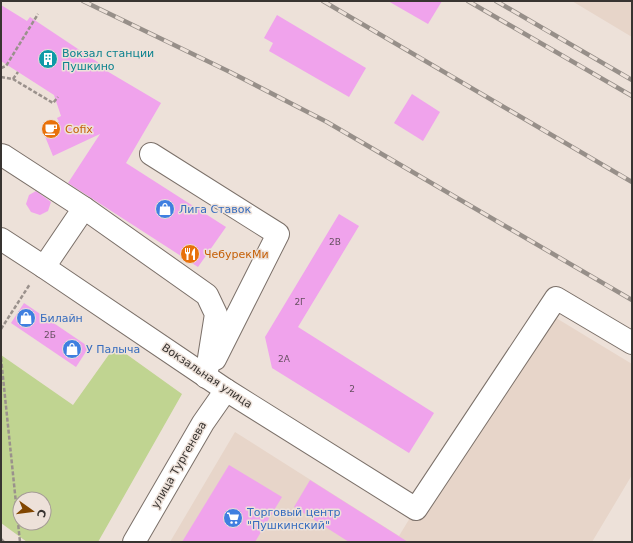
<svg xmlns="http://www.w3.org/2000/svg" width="633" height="543" font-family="'DejaVu Sans',sans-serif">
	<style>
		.built { fill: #e7d5c9 }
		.green { fill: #c0d491; fill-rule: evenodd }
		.building { fill: #f0a3ec }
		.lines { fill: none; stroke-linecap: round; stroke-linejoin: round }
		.minor-casing { stroke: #7b7069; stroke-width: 24 }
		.path { stroke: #9a918c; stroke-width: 2.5; stroke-dasharray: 4 2; stroke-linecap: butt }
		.minor { stroke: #fff; stroke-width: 22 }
		.rail-casing { stroke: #978f89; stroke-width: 4.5 }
		.rail { stroke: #ede1d9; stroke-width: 3; stroke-dasharray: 9; stroke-linecap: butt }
		.labels { text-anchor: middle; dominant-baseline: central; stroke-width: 3; stroke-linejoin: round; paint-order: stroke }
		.number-label { font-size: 9px; fill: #665060 }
		.culture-label { font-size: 11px; fill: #0d838f; stroke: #ede1d9; text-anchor: start }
		.food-label { font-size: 11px; fill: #c56008; stroke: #ede1d9; text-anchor: start }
		.shop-label { font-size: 11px; fill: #366cbe; stroke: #ede1d9; text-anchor: start }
		.street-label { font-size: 11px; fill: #383431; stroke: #ede1d9 }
	</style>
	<rect width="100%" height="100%" fill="#ede1d9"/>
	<!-- built -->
	<g class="built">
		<path d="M572,1H632V37Z"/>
		<path d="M538,307L632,364V475L592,542H170L235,432L399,536Z"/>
	</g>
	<!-- green -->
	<path class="green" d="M115,346L182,394L98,542H27L1,523V355L73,405ZM20,499H44V523H20Z"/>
	<!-- building -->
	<g class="building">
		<path d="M388,1H442L428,24Z"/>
		<path d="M1,5L27,21L30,17L102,65L100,67L161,103L126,163L226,227L198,267L68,183L100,134L53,156L42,129L59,122L57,118L61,116L54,95L1,61Z"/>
		<path d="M277,15L366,68L349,97L269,51L273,43L264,38Z"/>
		<path d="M412,94L440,112L423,141L394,123Z"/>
		<path d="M36,191L51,202L48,211L40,215L31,212L26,204L29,195Z"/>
		<path d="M339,214L359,226L298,327L434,413L409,453L272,368L265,337Z"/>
		<path d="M24,303L89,347L76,367L11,323Z"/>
		<path d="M229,465L282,497L255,542H182Z"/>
		<path d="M310,480L408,542H349L294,507Z"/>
	</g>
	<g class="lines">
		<defs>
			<g id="minor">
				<path d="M151,154L278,234L215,359"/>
				<path d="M1,155L4,156L84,208L207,295L216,314L206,377"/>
				<path d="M1,239L44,267L226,390L416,509L556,298L632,343"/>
				<path d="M44,267L84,208"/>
				<path d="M134,542L203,423L226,390"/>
			</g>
		</defs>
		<!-- minor casing -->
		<use href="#minor" class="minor-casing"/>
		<!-- path -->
		<g class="path">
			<path d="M1,68L6,66L38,14"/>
			<path d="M1,77L13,79L53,103L58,97"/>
			<path d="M13,79L18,72"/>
			<path d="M1,329L30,284"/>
			<path d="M1,358L20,542"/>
			<path d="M1,539L4,542"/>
		</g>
		<!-- minor -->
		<use href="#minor" class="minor"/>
		<defs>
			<g id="rail">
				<path d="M83,1L230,72L327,122L632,300"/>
				<path d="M323,1L632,182"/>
				<path d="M468,1L632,96"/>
				<path d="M496,1L632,80"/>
			</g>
		</defs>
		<!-- rail casing -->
		<use href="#rail" class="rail-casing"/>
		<!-- rail -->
		<use href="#rail" class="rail"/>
	</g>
	<!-- icons -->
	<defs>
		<symbol id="building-disc" viewBox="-11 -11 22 22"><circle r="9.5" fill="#0f9aa8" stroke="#ede1d9"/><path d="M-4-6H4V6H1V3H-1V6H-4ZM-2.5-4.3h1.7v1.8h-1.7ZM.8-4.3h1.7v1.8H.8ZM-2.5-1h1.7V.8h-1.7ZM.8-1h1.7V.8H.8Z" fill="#fff"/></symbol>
		<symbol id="cafe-disc" viewBox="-11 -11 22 22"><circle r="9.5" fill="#e8710a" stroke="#ede1d9"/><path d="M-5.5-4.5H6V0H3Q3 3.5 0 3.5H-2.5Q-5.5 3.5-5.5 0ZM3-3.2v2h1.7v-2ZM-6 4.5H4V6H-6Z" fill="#fff"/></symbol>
		<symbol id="shop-disc" viewBox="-11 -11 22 22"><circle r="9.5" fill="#3f7fe0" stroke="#ede1d9"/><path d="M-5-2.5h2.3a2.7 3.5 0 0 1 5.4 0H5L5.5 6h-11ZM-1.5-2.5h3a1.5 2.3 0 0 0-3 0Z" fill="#fff"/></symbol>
		<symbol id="restaurant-disc" viewBox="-11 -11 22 22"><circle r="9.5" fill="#e8710a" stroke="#ede1d9"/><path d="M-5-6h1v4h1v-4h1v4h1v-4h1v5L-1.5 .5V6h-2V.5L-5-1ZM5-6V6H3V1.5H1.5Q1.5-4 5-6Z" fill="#fff"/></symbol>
		<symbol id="supermarket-disc" viewBox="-11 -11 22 22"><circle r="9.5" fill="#3f7fe0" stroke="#ede1d9"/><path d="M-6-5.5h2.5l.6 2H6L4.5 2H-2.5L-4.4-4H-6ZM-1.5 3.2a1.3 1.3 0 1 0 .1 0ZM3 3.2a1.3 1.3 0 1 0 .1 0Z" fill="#fff"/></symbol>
	</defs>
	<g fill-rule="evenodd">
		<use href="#building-disc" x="37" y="48" width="22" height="22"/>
		<use href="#cafe-disc" x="40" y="118" width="22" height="22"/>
		<use href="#shop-disc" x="154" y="198" width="22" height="22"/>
		<use href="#restaurant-disc" x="179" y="243" width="22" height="22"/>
		<use href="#shop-disc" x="15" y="307" width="22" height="22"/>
		<use href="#shop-disc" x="61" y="338" width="22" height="22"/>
		<use href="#supermarket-disc" x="222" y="507" width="22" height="22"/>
	</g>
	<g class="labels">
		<!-- number labels -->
		<g class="number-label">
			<text x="335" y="242">2В</text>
			<text x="300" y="302">2Г</text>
			<text x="50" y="335">2Б</text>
			<text x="284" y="359">2А</text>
			<text x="352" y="389">2</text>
		</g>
		<!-- culture labels -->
		<g class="culture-label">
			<text x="62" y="53">Вокзал станции<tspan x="62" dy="13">Пушкино</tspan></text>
		</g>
		<!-- food labels -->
		<g class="food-label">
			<text x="65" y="129">Cofix</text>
			<text x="204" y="254">ЧебурекМи</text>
		</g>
		<!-- shop labels -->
		<g class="shop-label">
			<text x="179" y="209">Лига Ставок</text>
			<text x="40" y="318">Билайн</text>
			<text x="86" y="349">У Палыча</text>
			<text x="247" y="512">Торговый центр<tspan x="247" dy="13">"Пушкинский"</tspan></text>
		</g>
		<!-- street labels -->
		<g class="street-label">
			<text transform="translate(207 376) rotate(34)">Вокзальная улица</text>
			<text transform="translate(179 465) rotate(-60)">улица Тургенева</text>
		</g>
	</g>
	<!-- border -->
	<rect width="633" height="543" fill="none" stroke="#383431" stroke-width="4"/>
	<!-- north arrow -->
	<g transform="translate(32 511) rotate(104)"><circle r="19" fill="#ede1d9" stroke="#a59c96"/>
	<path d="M0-3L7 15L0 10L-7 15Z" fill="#814600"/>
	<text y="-6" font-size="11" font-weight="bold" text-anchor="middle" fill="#383431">С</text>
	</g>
</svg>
